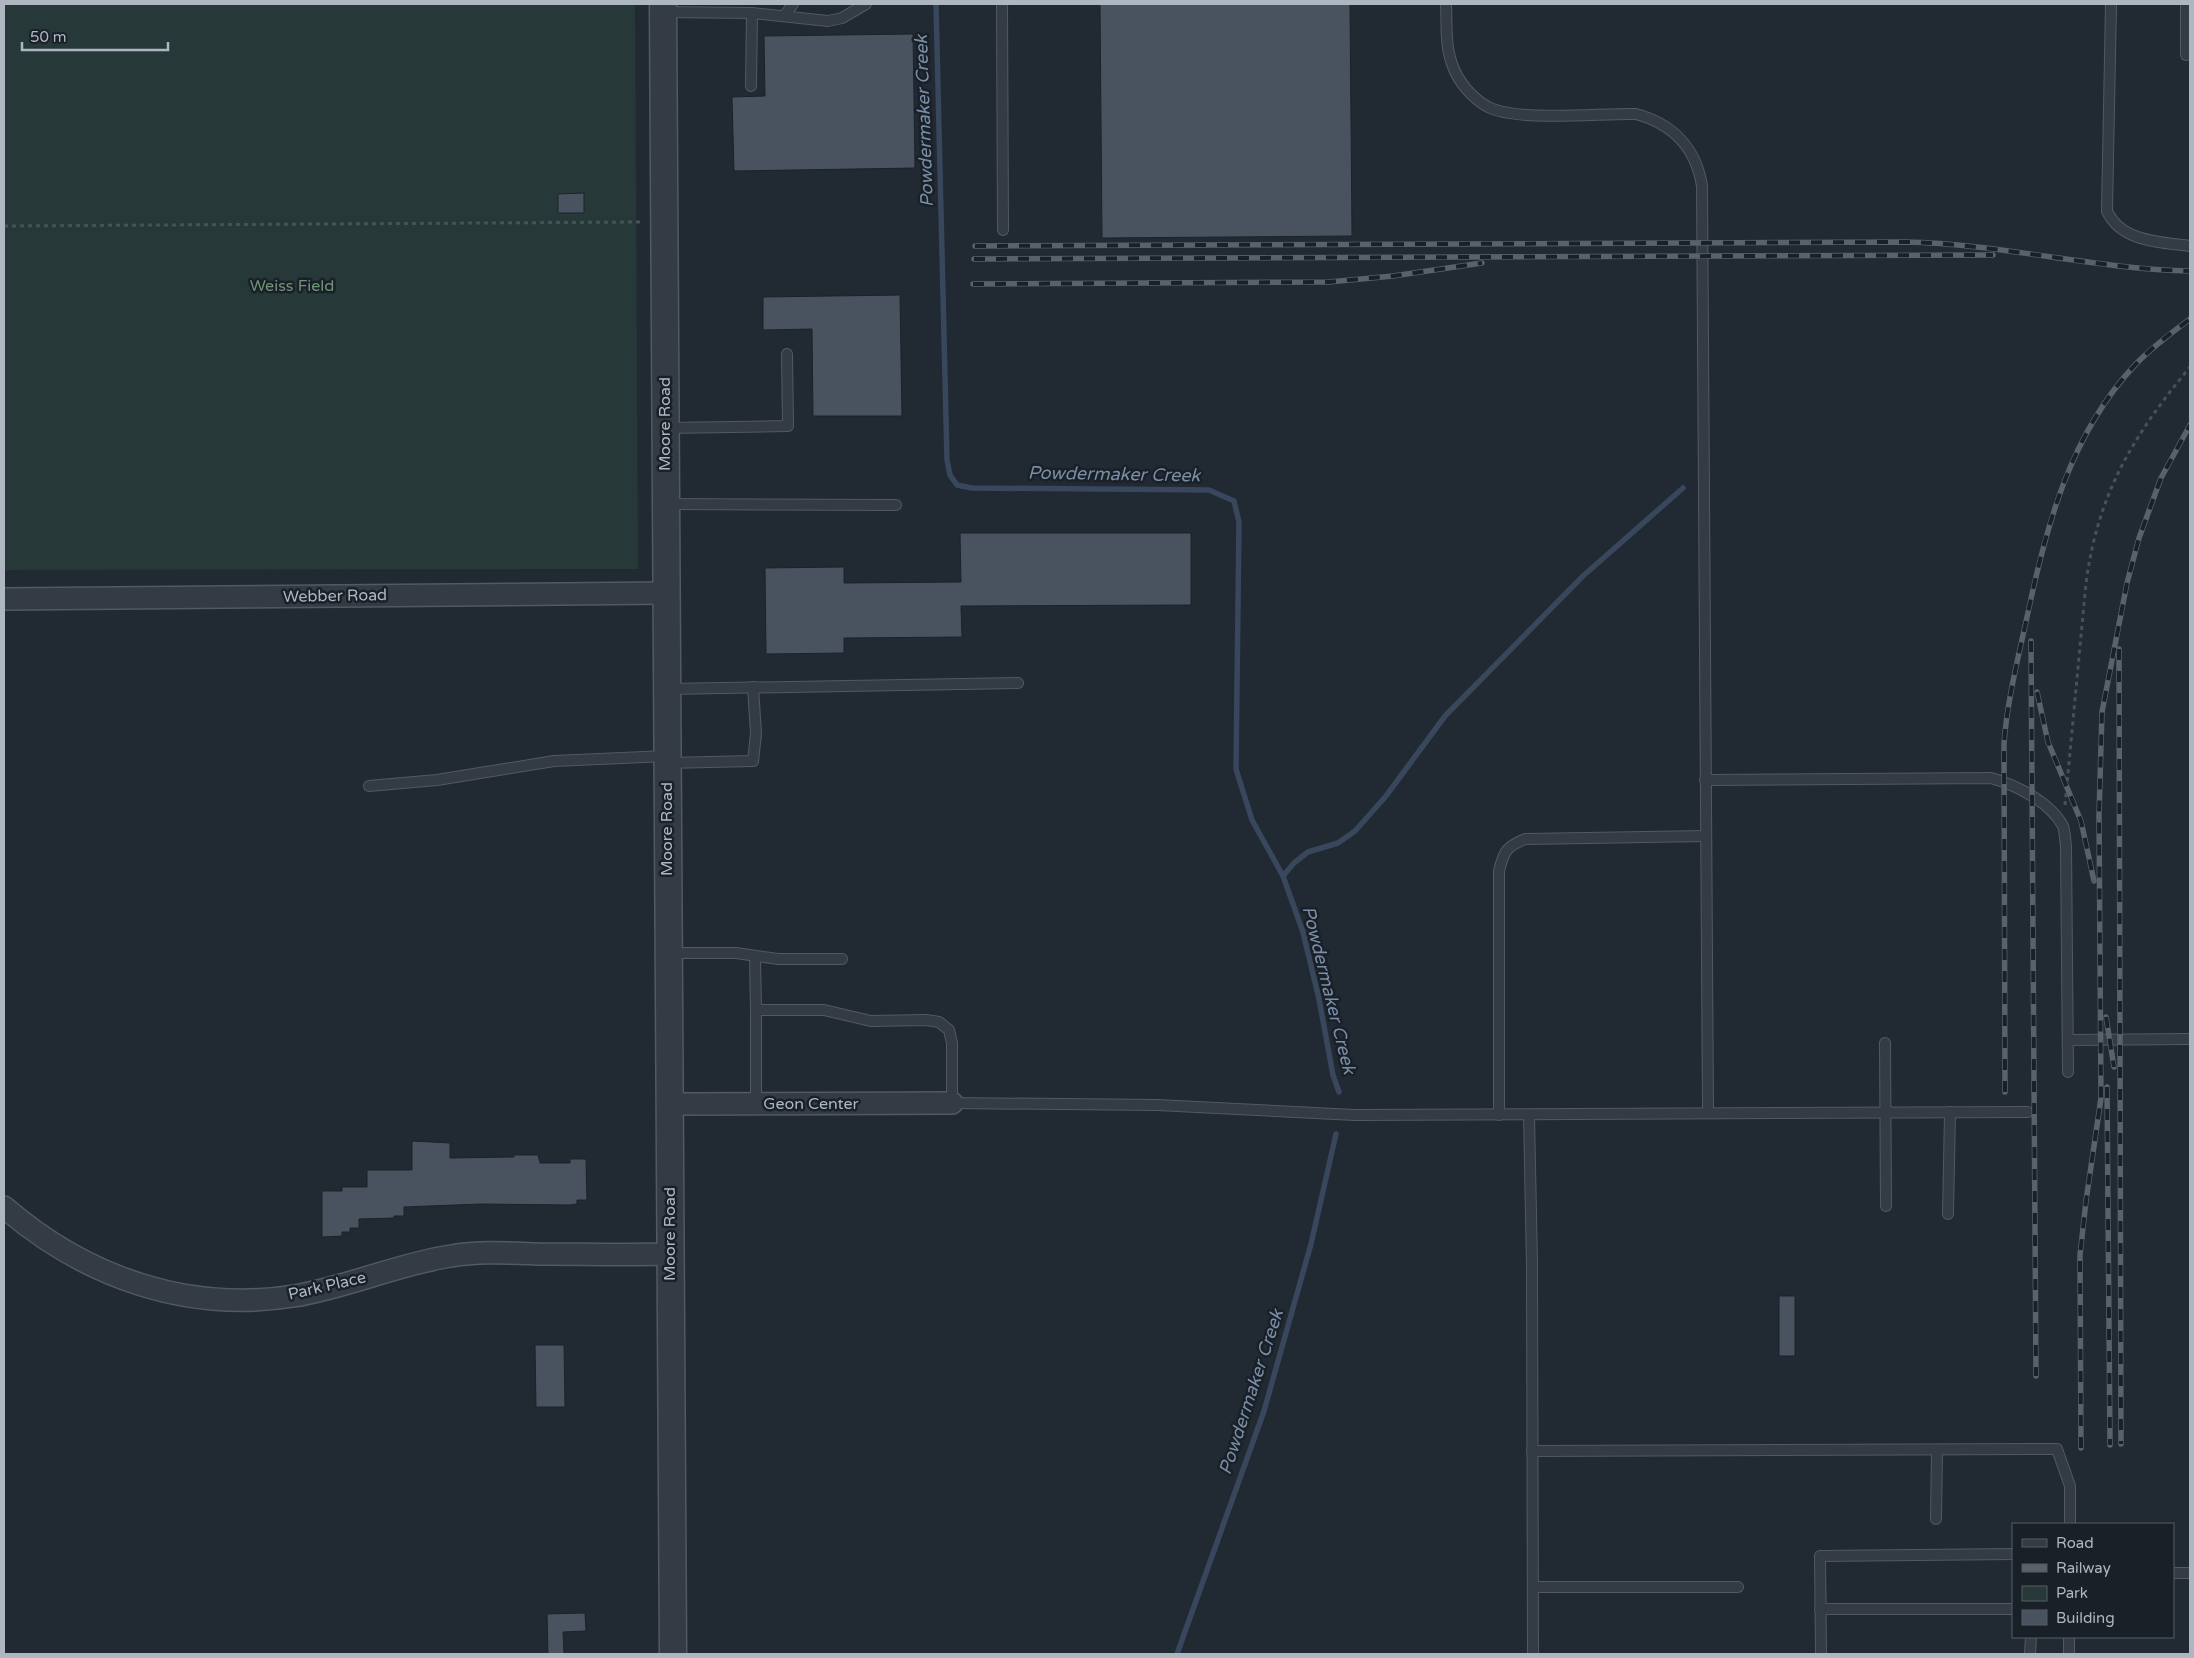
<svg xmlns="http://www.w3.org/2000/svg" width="2194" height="1658" font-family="'Varela Round',sans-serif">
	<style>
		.green { fill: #273838 }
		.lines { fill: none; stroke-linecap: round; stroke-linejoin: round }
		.stream { stroke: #38475b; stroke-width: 5.5 }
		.building { fill: #49535f; stroke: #1c222a }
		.service-casing { stroke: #525962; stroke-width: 12 }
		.minor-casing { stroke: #525962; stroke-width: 24 }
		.tertiary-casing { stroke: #525962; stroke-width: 29 }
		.path { stroke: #445455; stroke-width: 3; stroke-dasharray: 4 4; stroke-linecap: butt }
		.service { stroke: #343b44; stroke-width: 10 }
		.minor { stroke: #343b44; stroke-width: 21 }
		.tertiary { stroke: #343b44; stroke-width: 26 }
		.rail-casing { stroke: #58616c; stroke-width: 5.5 }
		.rail { stroke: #1a2028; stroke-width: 4; stroke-dasharray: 11; stroke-linecap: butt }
		.labels { text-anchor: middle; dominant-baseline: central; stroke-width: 5; stroke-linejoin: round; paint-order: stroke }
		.park-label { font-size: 16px; fill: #709477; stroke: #1a2028 }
		.street-label { font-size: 16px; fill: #aeb6c1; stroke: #1a2028 }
		.water-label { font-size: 18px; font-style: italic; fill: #798ea6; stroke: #1a2028 }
	</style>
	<rect width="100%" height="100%" fill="#212933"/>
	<!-- green -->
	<path class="green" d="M4,4H635L638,569L4,570Z"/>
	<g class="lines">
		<!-- stream -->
		<g class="stream">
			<path d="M936,4L947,460L950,475L957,485L972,488L1209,490L1234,501L1239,522L1236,769L1252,820L1283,876L1303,932L1319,999L1333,1075L1339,1092"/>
			<path d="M1283,876L1294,863L1308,852L1338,843L1355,831L1386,796L1445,716L1583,576L1683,488"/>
			<path d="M1177,1654L1264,1411L1311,1244L1336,1134"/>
		</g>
	</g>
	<!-- building -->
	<g class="building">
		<path d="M1100,4H1350L1352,236L1102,238Z"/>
		<path d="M913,34L915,168L734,171L732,97L765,96L764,36Z"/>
		<path d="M584,193V213H558V194Z"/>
		<path d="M900,295L902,416H813L812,329L763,330V297Z"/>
		<path d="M960,533H1191V605L961,606L962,637L844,638V653L766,654L765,568L844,567V583L961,582Z"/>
		<path d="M412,1141L450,1143V1158L514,1157V1155H538L540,1163H570V1159H586L587,1200H577V1204L570,1205L480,1204L404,1207V1216H394V1218L359,1219V1228H350V1232H342V1236L322,1237V1191H342V1187H367V1170H412Z"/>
		<rect x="1779" y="1296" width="16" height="60"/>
		<path d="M535,1345H564L565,1407H536Z"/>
		<path d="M585,1613L586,1631L563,1632L564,1654H548L547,1614Z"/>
	</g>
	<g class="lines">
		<defs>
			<g id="service">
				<path d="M1002,4L1003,230"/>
				<path d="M1446,4C1447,24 1445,45 1452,64C1458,82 1472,98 1488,107C1518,122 1600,113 1636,114C1673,124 1696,148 1702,186L1708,1112"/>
				<path d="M2111,4L2107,211C2121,242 2160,242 2190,246"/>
				<path d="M2186,4V55"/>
				<path d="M664,12L752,13L828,21L842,18L866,4"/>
				<path d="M785,15L793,4"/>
				<path d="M751,86L752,13"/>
				<path d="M666,428L788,426L787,354"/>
				<path d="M666,504L896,505"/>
				<path d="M667,689L1018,683"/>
				<path d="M667,763L753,761L756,734L753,687"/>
				<path d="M1705,780L1991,778C2016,785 2050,802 2063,826C2065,832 2065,840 2066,846L2068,1072"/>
				<path d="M369,786L437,780L554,761L667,756"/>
				<path d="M669,953H736L778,959H842"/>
				<path d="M755,956L756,1010"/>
				<path d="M2068,1040L2190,1039"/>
				<path d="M1885,1043L1886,1206"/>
				<path d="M756,1104V1010H824L871,1021L926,1020L939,1022L949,1030L952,1043V1103L1157,1105L1355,1115L2028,1112"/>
				<path d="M1499,1115V871C1504,851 1506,847 1525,839L1706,836"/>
				<path d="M1529,1115L1532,1265L1533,1654"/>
				<path d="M1948,1214L1950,1112"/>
				<path d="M1532,1451L2057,1449L2070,1486V1524"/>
				<path d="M1936,1519L1937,1450"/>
				<path d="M2173,1573H2190"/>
				<path d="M1533,1587H1738"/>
				<path d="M1820,1609H2013"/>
				<path d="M1821,1654L1820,1556L2013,1554"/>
				<path d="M2030,1654L2031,1637"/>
				<path d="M2069,1654V1637"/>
			</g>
			<g id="minor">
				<path d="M4,599L666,593"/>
				<path d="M670,1104L952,1103"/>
				<path d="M4,1207C85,1277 187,1313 294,1296C348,1287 398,1264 451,1256C479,1251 510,1253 538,1254C582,1254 626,1255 670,1254"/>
			</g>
			<path id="tertiary" d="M663,4L673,1654"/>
		</defs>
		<!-- service casing -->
		<use href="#service" class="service-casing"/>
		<!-- minor casing -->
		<use href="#minor" class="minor-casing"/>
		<!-- tertiary casing -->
		<use href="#tertiary" class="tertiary-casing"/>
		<!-- path -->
		<g class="path">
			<path d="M4,226L643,222"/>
			<path d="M2065,805L2086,583C2098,493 2133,436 2190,367"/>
		</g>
		<!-- service -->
		<use href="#service" class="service"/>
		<!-- minor -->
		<use href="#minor" class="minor"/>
		<!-- tertiary -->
		<use href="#tertiary" class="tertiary"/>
		<defs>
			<g id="rail">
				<path d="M975,246L1906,242C2001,244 2095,269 2190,271"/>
				<path d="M974,259L1993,255"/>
				<path d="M973,284L1329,282L1393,276L1482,263"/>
				<path d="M2031,641L2036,1376"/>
				<path d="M2119,649L2121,1444"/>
				<path d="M2037,692L2048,742L2081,821L2094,881"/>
				<path d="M2106,1017L2114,1067"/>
				<path d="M2107,1087L2110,1445"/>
				<path d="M2005,1092L2004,744C2007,701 2018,659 2027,617C2046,527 2070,434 2135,365C2151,348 2171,333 2190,319"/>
				<path d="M2081,1448L2080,1255L2086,1201L2101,1098L2099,816L2102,712L2127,583L2139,538L2161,478L2190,425"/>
			</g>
		</defs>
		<!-- rail casing -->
		<use href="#rail" class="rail-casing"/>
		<!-- rail -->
		<use href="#rail" class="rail"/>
	</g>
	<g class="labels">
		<!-- park labels -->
		<g class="park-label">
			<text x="292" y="286">Weiss Field</text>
		</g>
		<!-- street labels -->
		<g class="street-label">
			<text transform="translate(665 424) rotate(-90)">Moore Road</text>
			<text transform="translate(335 596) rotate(-1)">Webber Road</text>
			<text transform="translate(667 829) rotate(-90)">Moore Road</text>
			<text x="811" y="1104">Geon Center</text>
			<text transform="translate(670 1234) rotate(-90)">Moore Road</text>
			<text transform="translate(327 1286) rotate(-13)">Park Place</text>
		</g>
		<!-- water labels -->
		<g class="water-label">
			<text transform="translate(924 121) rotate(-92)">Powdermaker Creek</text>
			<text transform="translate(1114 474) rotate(1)">Powdermaker Creek</text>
			<text transform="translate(1329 990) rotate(76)">Powdermaker Creek</text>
			<text transform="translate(1251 1392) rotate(-72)">Powdermaker Creek</text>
		</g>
	</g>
	<!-- border -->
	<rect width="2194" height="1658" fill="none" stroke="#aeb6c1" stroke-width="10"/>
	<!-- legend -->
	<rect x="2012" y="1523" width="162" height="115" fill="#1a2028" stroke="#555c65"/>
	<rect x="2022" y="1539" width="25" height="8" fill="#343b44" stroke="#555c65"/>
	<text x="2056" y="1548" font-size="15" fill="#aeb6c1">Road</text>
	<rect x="2022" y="1564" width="25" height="8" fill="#58616c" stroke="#555c65"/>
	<text x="2056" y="1573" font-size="15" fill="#aeb6c1">Railway</text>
	<rect x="2022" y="1586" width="25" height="15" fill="#273838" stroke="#555c65"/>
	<text x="2056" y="1598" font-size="15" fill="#aeb6c1">Park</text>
	<rect x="2022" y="1610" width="25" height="15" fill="#49535f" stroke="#555c65"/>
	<text x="2056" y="1623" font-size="15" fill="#aeb6c1">Building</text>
	<!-- scale -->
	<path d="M22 42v8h146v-8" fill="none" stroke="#aeb6c1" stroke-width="2.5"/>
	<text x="30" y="42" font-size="15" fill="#aeb6c1" stroke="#1a2028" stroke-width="4" paint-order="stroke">50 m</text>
</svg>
